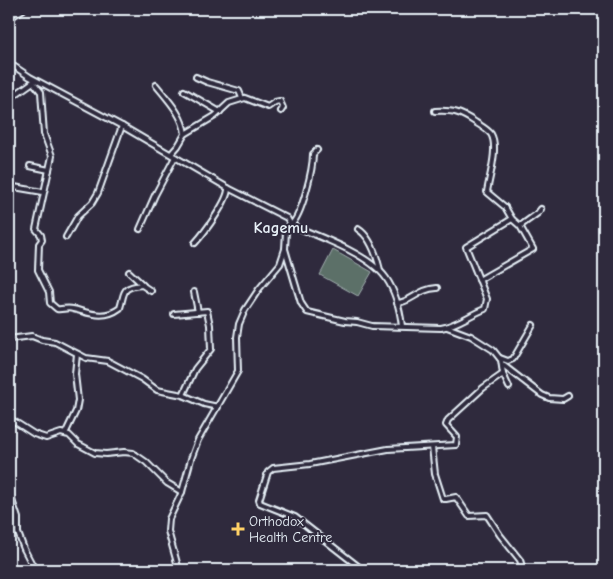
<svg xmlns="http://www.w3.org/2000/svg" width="613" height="579" font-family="'Comic Neue',sans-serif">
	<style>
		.green { fill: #5c6f67; stroke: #a2b0b0 }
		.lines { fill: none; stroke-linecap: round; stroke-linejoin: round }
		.street-casing { stroke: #e8f1f8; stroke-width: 8 }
		.secondary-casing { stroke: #e8f1f8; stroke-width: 9 }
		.street { stroke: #2f2a3d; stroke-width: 4 }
		.secondary { stroke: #2f2a3d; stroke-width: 5 }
		.poi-dot { fill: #ffd166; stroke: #2f2a3d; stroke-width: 2 }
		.labels { text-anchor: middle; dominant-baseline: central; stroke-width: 4; stroke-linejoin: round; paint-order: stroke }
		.poi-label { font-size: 14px; fill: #e8f1f8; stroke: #2f2a3d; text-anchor: start }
		.quarter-label { font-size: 16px; font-weight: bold; fill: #e8f1f8; stroke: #2f2a3d }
	</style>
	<rect width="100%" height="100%" fill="#2f2a3d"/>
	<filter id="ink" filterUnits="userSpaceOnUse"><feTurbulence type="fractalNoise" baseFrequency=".02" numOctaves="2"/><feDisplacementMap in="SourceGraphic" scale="10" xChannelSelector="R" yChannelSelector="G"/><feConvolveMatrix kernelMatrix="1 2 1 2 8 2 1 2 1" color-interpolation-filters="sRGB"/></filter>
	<g filter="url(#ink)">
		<!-- green -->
		<path class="green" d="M333,250L372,272L358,296L320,275Z"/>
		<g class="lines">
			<defs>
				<g id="street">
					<path d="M9,63L30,77L122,126L228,188L287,218L291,225L286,231L285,249L280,264L259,289L245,310L239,324L237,337L238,371L198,440L191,459L182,492L169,519L168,531L179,570"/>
					<path d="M196,77L207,82L239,91L242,98"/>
					<path d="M33,82L41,92L44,134L52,156L36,229L41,235L42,240L39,244L38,270L49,292L50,303L57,309C62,310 67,307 73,309C90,313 104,320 120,308C125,292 121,287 142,285L151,291"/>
					<path d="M156,85C168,100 183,115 185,134"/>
					<path d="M184,91L220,112"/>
					<path d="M9,99L33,82"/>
					<path d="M317,150L313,154C313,169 302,215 291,225C318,236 369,254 386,278C395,291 400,310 402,326"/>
					<path d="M171,154L178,146L185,134L215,116L229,103L245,98L268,107L275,102L280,101L283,108L281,111"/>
					<path d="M30,166L49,170"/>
					<path d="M14,187L43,192"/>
					<path d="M520,226L538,213L541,209"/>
					<path d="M140,229L155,195L175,157"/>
					<path d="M358,229C371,237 377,257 380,270"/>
					<path d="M66,237L78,216L92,203L98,193L122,126"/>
					<path d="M195,243C204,233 229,200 228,188"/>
					<path d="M285,249L301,303L307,312L345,321L357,322L372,326L441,328C457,325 471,314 485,309L487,299L466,247L512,219L505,207L487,192C489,178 499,147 491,134C487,129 481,126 475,122C460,112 453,110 435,111"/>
					<path d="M129,272L143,285"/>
					<path d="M479,280L533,249L520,226L512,219"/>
					<path d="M194,292L198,312"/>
					<path d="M397,303C412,302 418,289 437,288"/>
					<path d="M174,314L207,311L210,325L211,349L195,369L183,395"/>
					<path d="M447,327L471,336L493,350L501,360L503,374L509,387"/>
					<path d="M9,339L32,336L42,340L55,342L86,358L108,361L142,379L157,390L183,395L204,404L218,407"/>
					<path d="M500,358L508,361L513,359L533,325"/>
					<path d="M503,365L542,395L549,398L563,399L568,396"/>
					<path d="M9,418L34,434L46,438L61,433L69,435L78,444L95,453L106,454L124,452L133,453L146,462L167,483L182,492"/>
					<path d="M65,434L76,411L78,400L75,374L77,354"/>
					<path d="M432,447L435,474L443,499H446L456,497L469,516L487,515L500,535L520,560L523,570"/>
					<path d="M9,491L18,518V533L24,549L35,570"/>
					<path d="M363,570L295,517L260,503L259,500L268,472L273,468L310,464L388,449L456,445L457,437L446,425L448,420L483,388L503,374"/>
				</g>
				<path id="secondary" d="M9,18L23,9"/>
			</defs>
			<!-- street casing -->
			<use href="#street" class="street-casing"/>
			<!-- secondary casing -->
			<use href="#secondary" class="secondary-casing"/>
			<!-- street -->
			<use href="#street" class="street"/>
			<!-- secondary -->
			<use href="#secondary" class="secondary"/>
		</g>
	</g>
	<!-- markers -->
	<path class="poi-dot" d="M235.5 521.5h5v5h5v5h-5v5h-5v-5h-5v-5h5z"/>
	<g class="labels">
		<!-- poi labels -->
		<g class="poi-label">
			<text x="249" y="521">Orthodox<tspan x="249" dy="16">Health Centre</tspan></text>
		</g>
		<!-- quarter labels -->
		<g class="quarter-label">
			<text x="281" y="228">Kagemu</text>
		</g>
	</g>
	<!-- margin -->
	<rect width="613" height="579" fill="none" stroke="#2f2a3d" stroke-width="30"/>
	<rect x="15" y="15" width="583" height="549" fill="none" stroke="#e8f1f8" stroke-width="2" filter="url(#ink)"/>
</svg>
